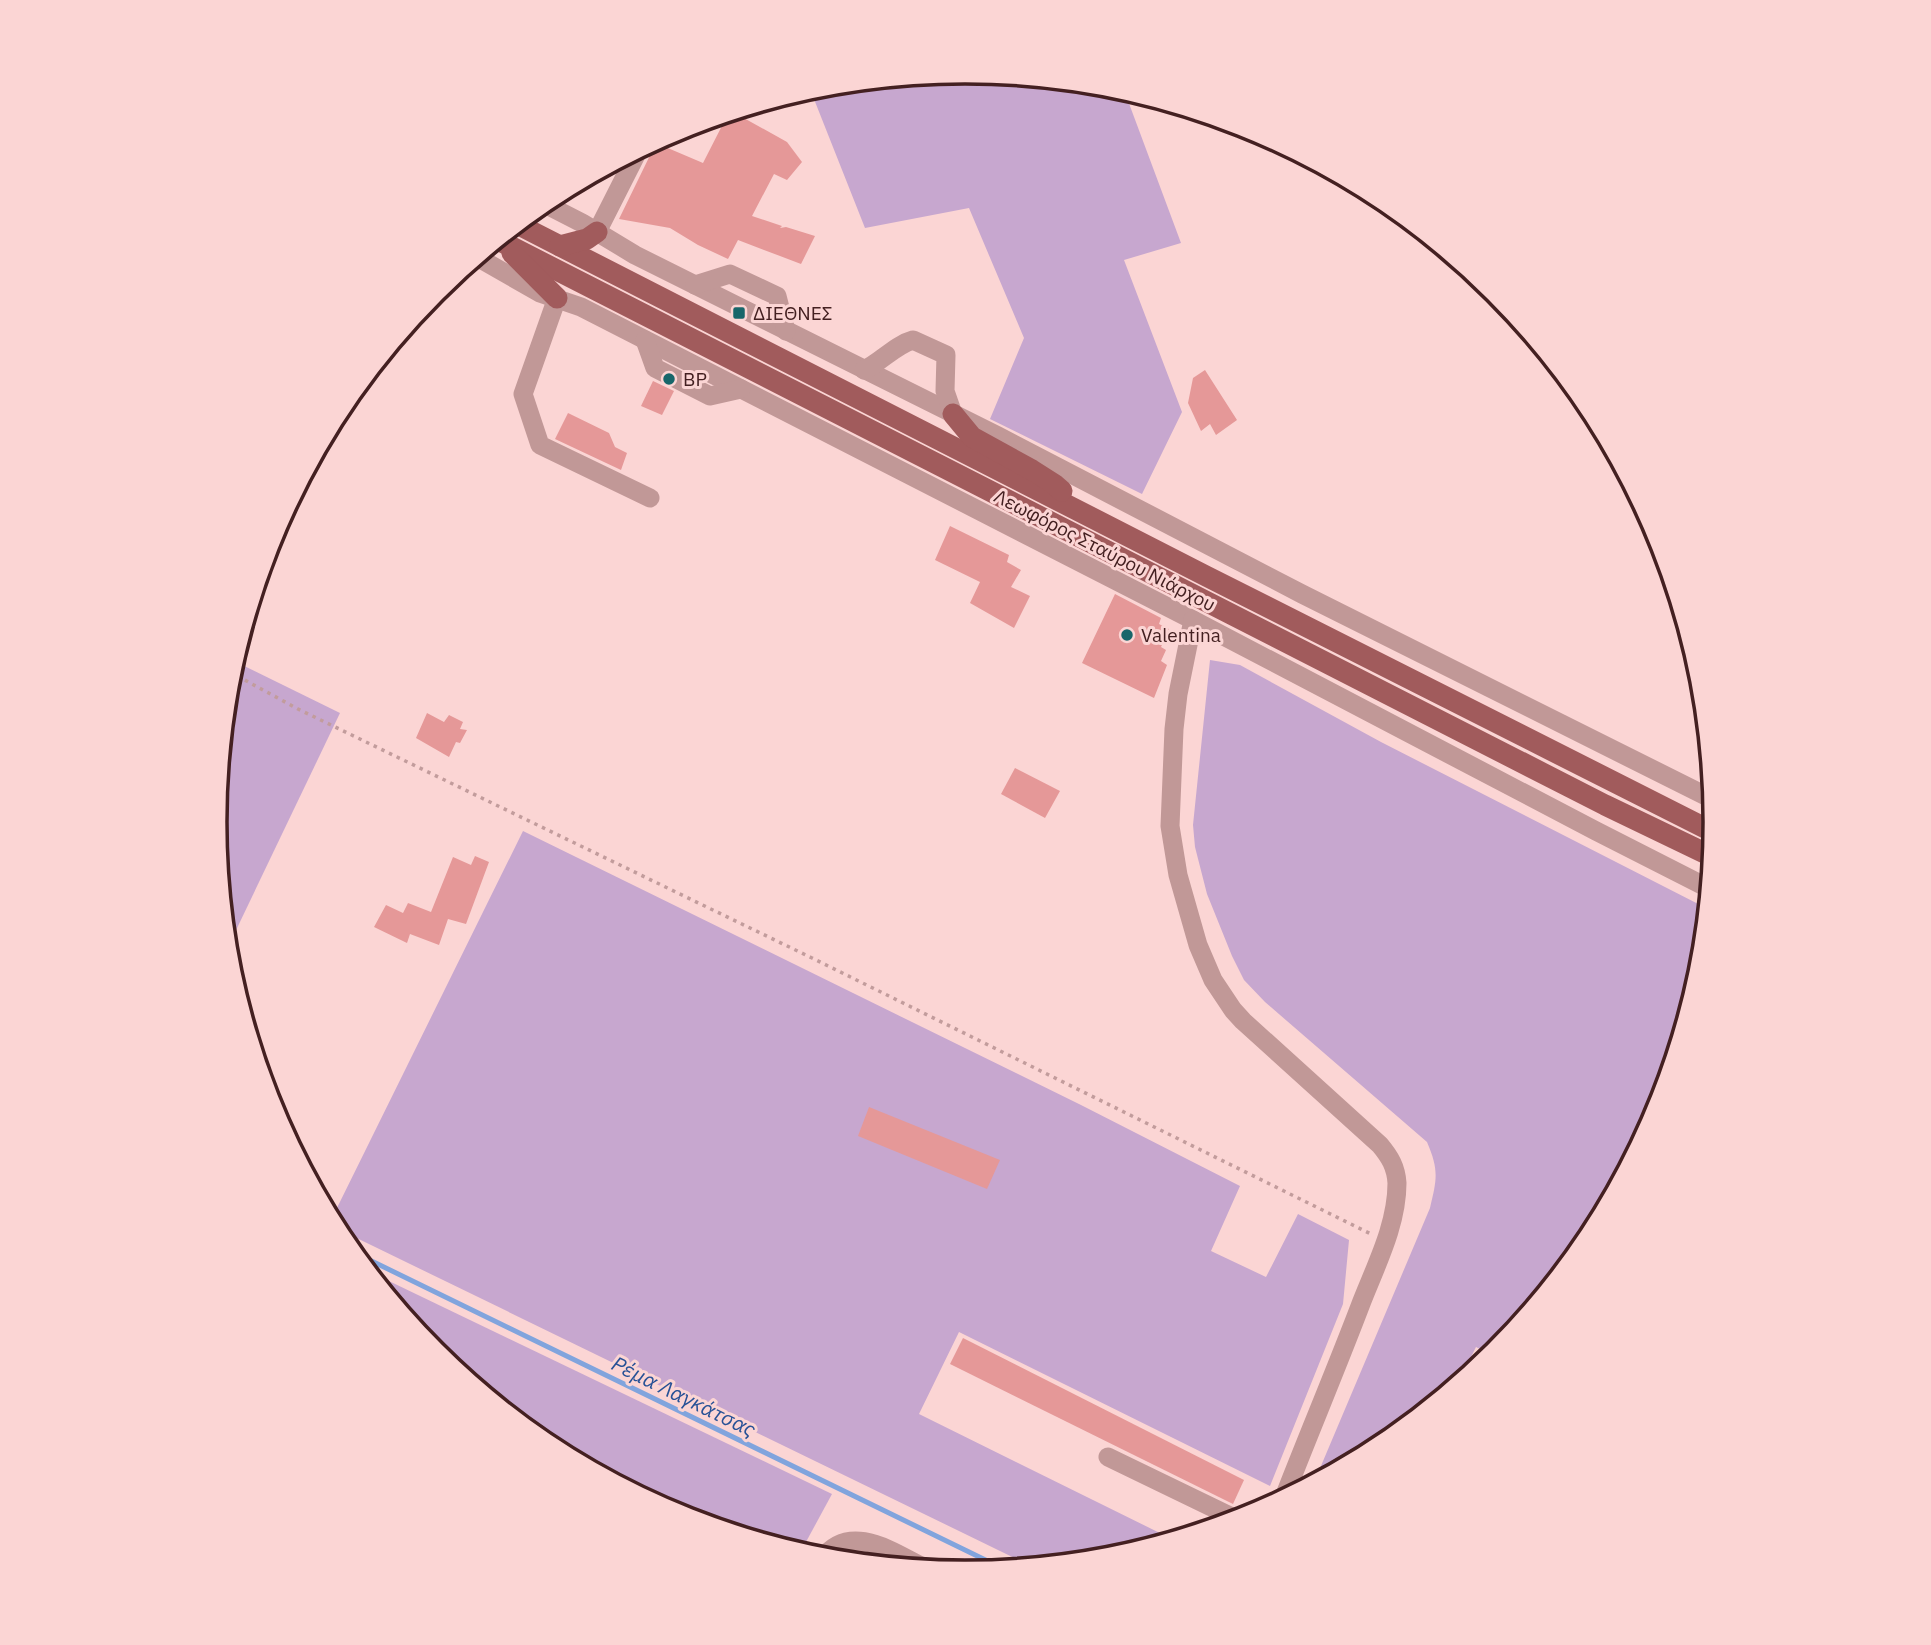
<svg xmlns="http://www.w3.org/2000/svg" width="1931" height="1645" font-family="'IBM Plex Sans',sans-serif">
	<style>
		.green { fill: #c7a7cf }
		.lines { fill: none; stroke-linecap: round; stroke-linejoin: round }
		.stream { stroke: #81a4dd; stroke-width: 5 }
		.building { fill: #e59898 }
		.path { stroke: #c29c9c; stroke-width: 3.5; stroke-dasharray: 3.5 5; stroke-linecap: butt }
		.minor { stroke: #c19897; stroke-width: 19 }
		.major { stroke: #a15b5c; stroke-width: 21 }
		.poi-dot { fill: #17666a; stroke: #fbd5d4; stroke-width: 2.5 }
		.labels { text-anchor: middle; dominant-baseline: central; stroke-width: 6; stroke-linejoin: round; paint-order: stroke }
		.poi-label { font-size: 19px; fill: #442021; stroke: #fbd5d4; text-anchor: start }
		.street-label { font-size: 19px; fill: #442021; stroke: #fbd5d4 }
		.water-label { font-size: 21px; font-style: italic; fill: #275196; stroke: #fbd5d4 }
		.rim { fill: none; stroke: #442021; stroke-width: 3.5 }
	</style>
	<rect width="100%" height="100%" fill="#fbd5d4"/>
	<!-- green -->
	<g class="green">
		<path d="M966,72L1112,86L1124,90L1181,243L1124,260L1182,412L1142,494L990,419L1024,338L969,208L865,228L810,89L819,86Z"/>
		<path d="M1210,660L1240,665L1381,742L1708,909L1702,969L1659,1110L1589,1240L1496,1354L1494,1356L1476,1347L1457,1385L1382,1447L1325,1478L1318,1473L1430,1208C1437,1179 1439,1170 1427,1142L1265,1002L1244,980L1232,956L1207,894L1195,847L1193,825Z"/>
		<path d="M234,661L340,713L227,949L215,822L229,676Z"/>
		<path d="M523,831L1081,1105L1240,1186L1211,1251L1266,1277L1298,1214L1349,1240L1343,1304L1270,1486L959,1332L919,1414L1174,1540L1112,1559L1033,1567L334,1227L331,1220Z"/>
		<path d="M366,1270L832,1494L800,1553L678,1516L548,1446L434,1353Z"/>
	</g>
	<g class="lines">
		<!-- stream -->
		<path class="stream" d="M351,1251L1004,1569"/>
	</g>
	<!-- building -->
	<g class="building">
		<path d="M733,112L787,142L802,162L787,180L774,174L752,216L782,226L780,228L786,227L815,236L801,264L738,240L728,259L698,245L670,228L619,219L656,143L703,163L728,114Z"/>
		<path d="M1205,370L1237,420L1216,435L1210,424L1201,431L1188,403L1193,378Z"/>
		<path d="M653,381L674,391L662,415L641,406Z"/>
		<path d="M568,413L609,433L615,447L627,453L621,470L555,439Z"/>
		<path d="M950,526L1009,555L1007,562L1021,570L1011,587L1030,596L1014,628L970,603L980,582L935,560Z"/>
		<path d="M1115,594L1161,618L1159,624L1169,629L1161,647L1166,650L1161,661L1167,665L1154,698L1082,663Z"/>
		<path d="M427,713L444,722L449,715L463,722L460,729L467,730L460,743L456,742L449,757L416,738Z"/>
		<path d="M1015,768L1060,791L1045,818L1001,794Z"/>
		<path d="M475,856L489,862L466,924L448,919L439,945L410,934L407,943L374,927L386,905L403,913L408,903L431,912L453,857L471,865Z"/>
		<path d="M869,1107L1000,1160L987,1189L858,1136Z"/>
		<path d="M963,1338L1244,1480L1233,1504L950,1364Z"/>
	</g>
	<g class="lines">
		<!-- path -->
		<path class="path" d="M230,672L298,709L812,958L1371,1234"/>
		<!-- minor -->
		<g class="minor">
			<path d="M543,203L582,223L635,255L998,436L1302,594L1714,800"/>
			<path d="M597,232L638,151"/>
			<path d="M477,257L540,293L581,307L1193,620L1596,831L1710,889"/>
			<path d="M695,285L730,274L777,296L786,331"/>
			<path d="M557,298L523,394L540,445L650,498"/>
			<path d="M645,340L655,368L710,396L741,389"/>
			<path d="M864,370C881,362 895,345 913,340L946,355L945,391L953,414"/>
			<path d="M1193,620L1178,694L1174,729L1170,826L1178,875L1198,945L1213,980L1233,1010L1243,1021L1380,1145C1390,1157 1396,1167 1397,1183C1397,1224 1377,1263 1362,1301C1337,1367 1309,1433 1283,1500"/>
			<path d="M1108,1457L1232,1517L1242,1519"/>
			<path d="M822,1559C851,1520 895,1554 927,1569"/>
		</g>
		<!-- major -->
		<g class="major">
			<path d="M517,224L1206,576L1715,833"/>
			<path d="M498,240L1605,805L1713,857"/>
			<path d="M560,246L587,239L597,232"/>
			<path d="M512,253L557,298"/>
			<path d="M953,414L972,437L1032,470L1054,484L1062,491"/>
		</g>
	</g>
	<!-- markers -->
	<g class="poi-dot">
		<rect x="732" y="306" width="14" height="14" rx="3.5"/>
		<circle cx="669" cy="379" r="7"/>
		<circle cx="1127" cy="635" r="7"/>
	</g>
	<g class="labels">
		<!-- poi labels -->
		<g class="poi-label">
			<text x="753" y="313">ΔΙΕΘΝΕΣ</text>
			<text x="683" y="379">BP</text>
			<text x="1141" y="635">Valentina</text>
		</g>
		<!-- street labels -->
		<g class="street-label">
			<text transform="translate(1105 550) rotate(27)">Λεωφόρος Σταύρου Νιάρχου</text>
		</g>
		<!-- water labels -->
		<g class="water-label">
			<text transform="translate(684 1396) rotate(26)">Ρέμα Λαγκάτσας</text>
		</g>
	</g>
	<!-- crop -->
	<path d="M0 0H1931V1645H0ZM227 822a738 738 0 1 1 1476 0a738 738 0 1 1-1476 0Z" fill="#fbd5d4" fill-rule="evenodd"/>
	<path class="rim" d="M227 822a738 738 0 1 1 1476 0a738 738 0 1 1-1476 0Z"/>
</svg>
